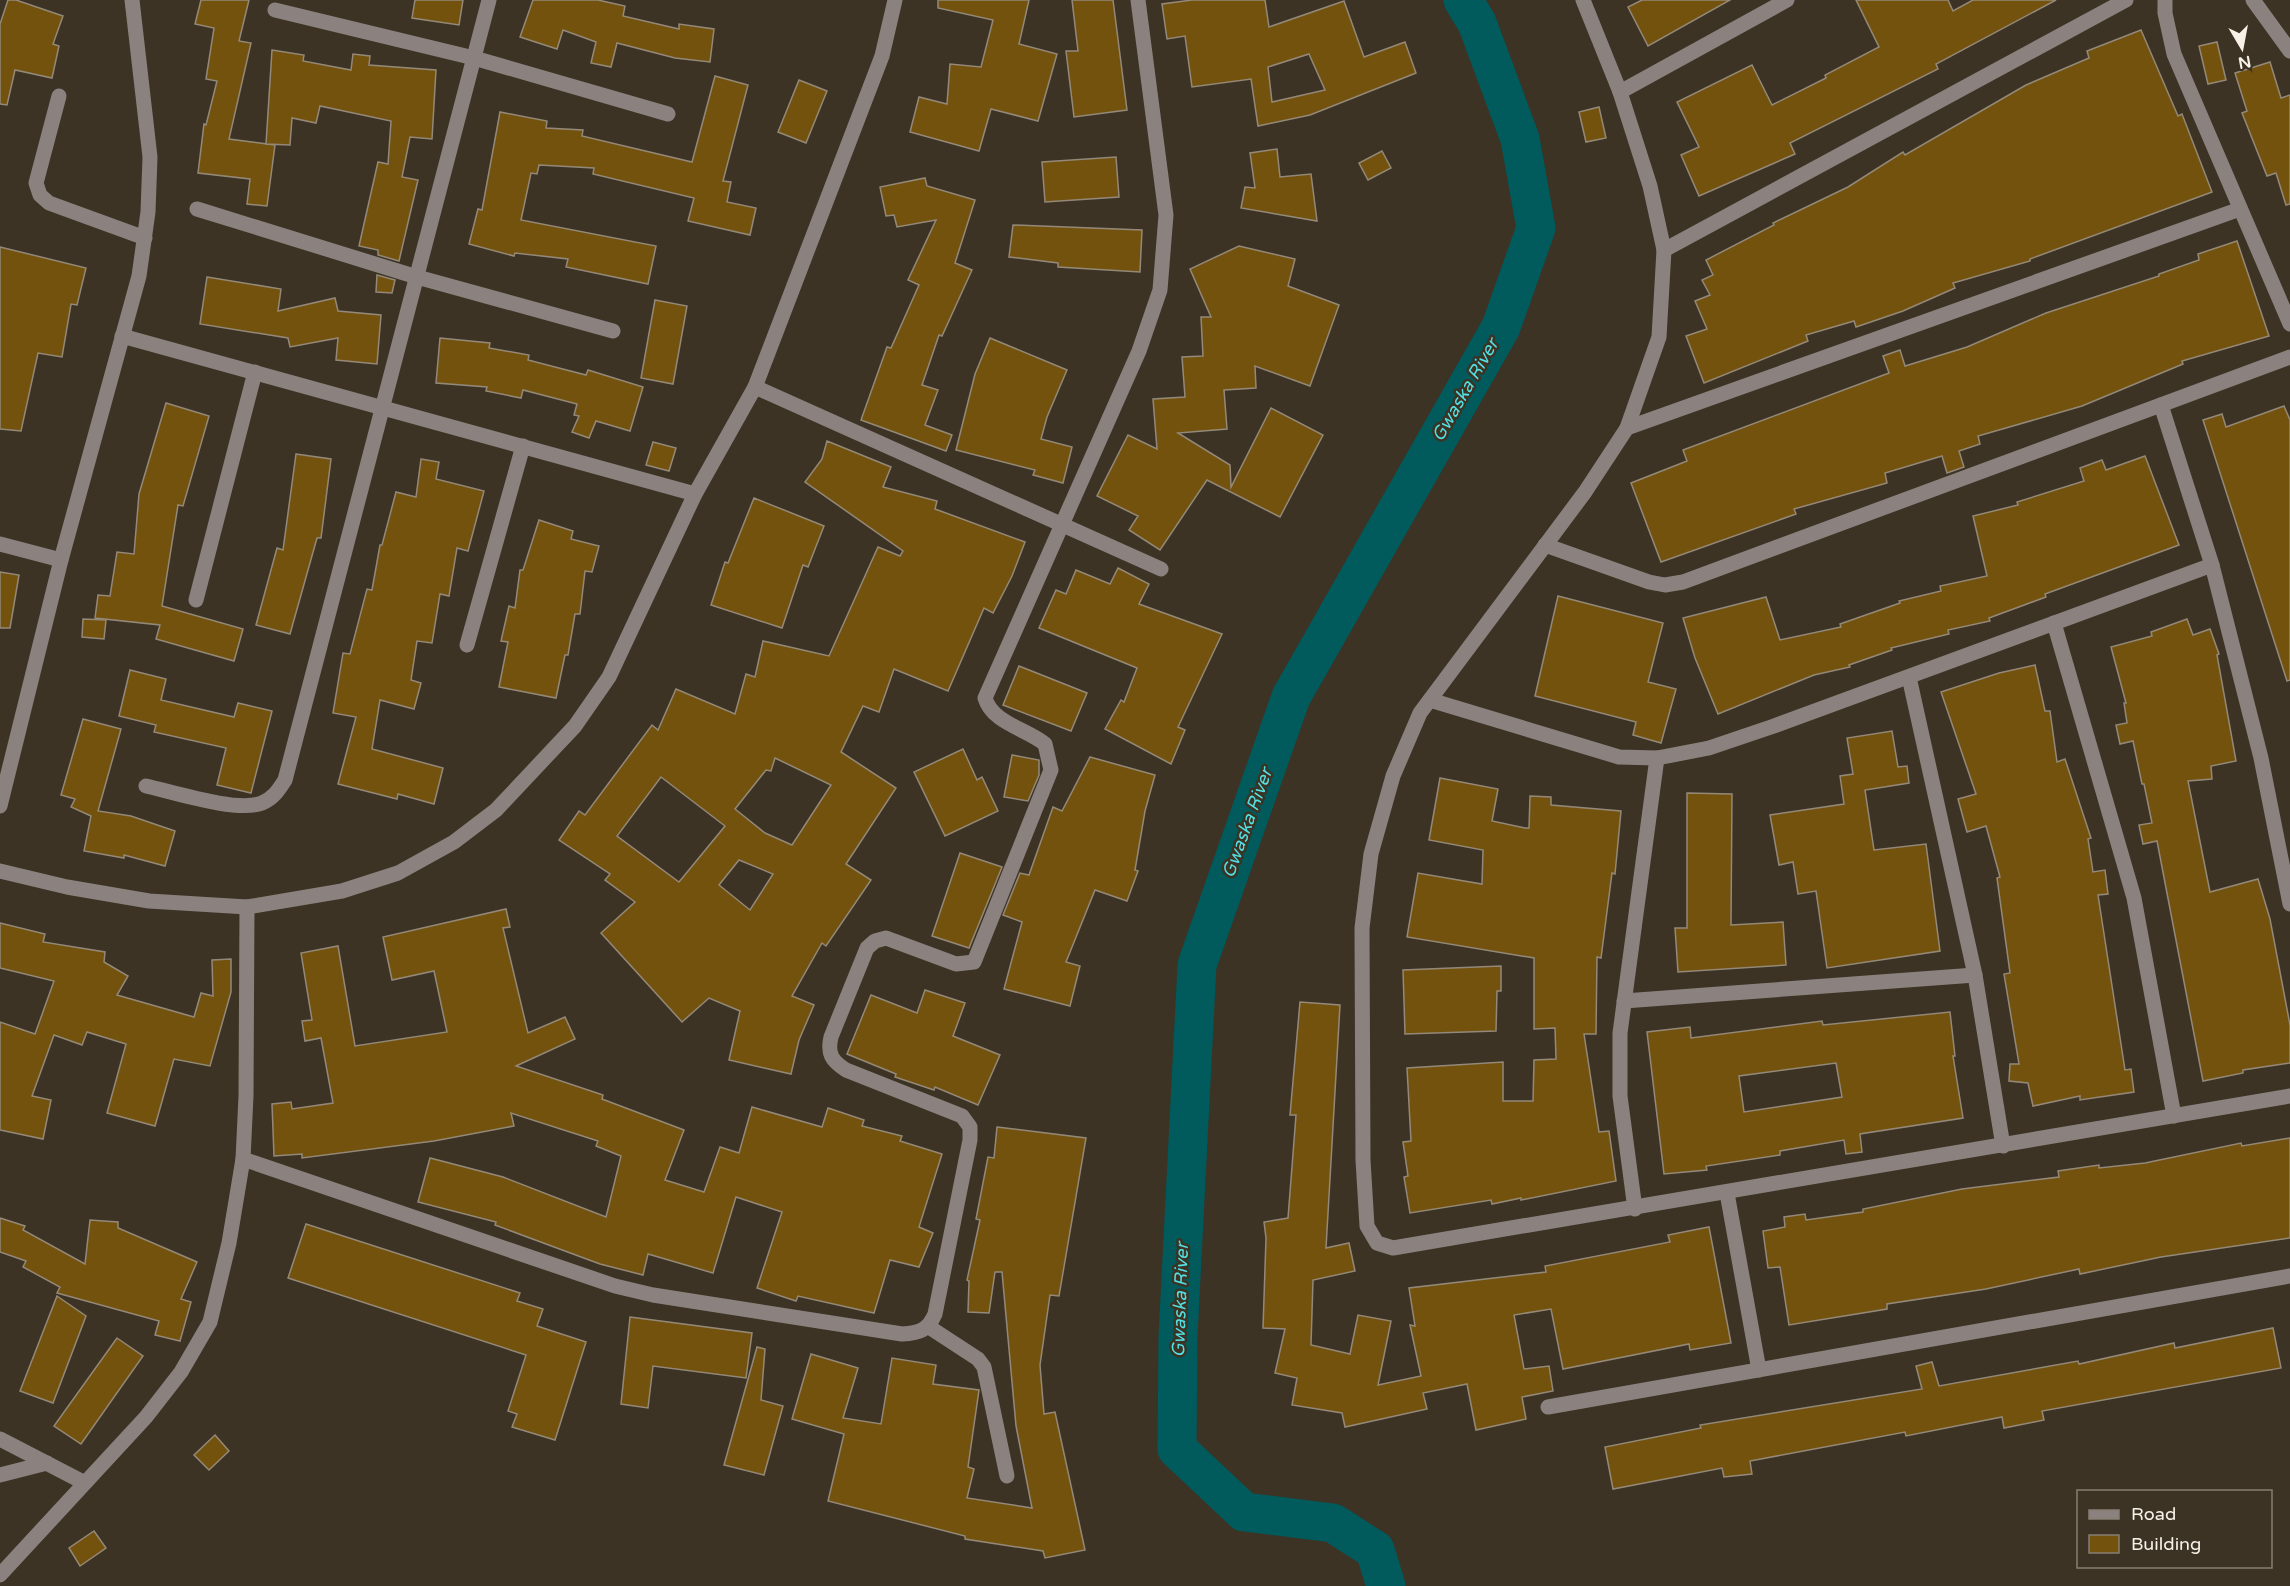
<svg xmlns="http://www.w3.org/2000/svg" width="2290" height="1586" font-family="'Varela Round',sans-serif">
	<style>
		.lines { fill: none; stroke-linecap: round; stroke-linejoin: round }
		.river { stroke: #015a5c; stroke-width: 39 }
		.building { fill: #73520e; stroke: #948979; stroke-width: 1.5; fill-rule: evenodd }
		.minor { stroke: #8b827f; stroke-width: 15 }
		.labels { text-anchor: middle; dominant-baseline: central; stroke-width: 5; stroke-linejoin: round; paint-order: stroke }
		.water-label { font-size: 18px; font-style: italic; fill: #52e0e3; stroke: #3c3324 }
	</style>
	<rect width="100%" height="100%" fill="#3c3324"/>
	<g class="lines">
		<!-- river -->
		<path class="river" d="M1386,1586L1375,1550L1333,1523L1244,1512L1177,1449L1178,1336L1197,965L1291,697L1501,327L1536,228L1520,139L1477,23L1463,0"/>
	</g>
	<!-- building -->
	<g class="building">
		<path d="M8,0H16L63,16L53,44L59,46L52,78L15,70L7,105L0,104V24Z"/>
		<path d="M201,0H249L239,41L251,43L229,139L275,145L267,206L247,204L250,179L198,173L204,124L206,125L217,81L206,79L214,28L195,24Z"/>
		<path d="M415,0H463L459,25L412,18Z"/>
		<path d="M533,0H598L625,6L623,16L679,29V24L714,29L710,62L675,58L617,43L611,67L591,63L596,42L563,30L557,49L520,37Z"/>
		<path d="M938,0H1029L1019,44L1057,54L1038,121L991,109L979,151L910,132L919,97L947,104L950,64L981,67L993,20L938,8Z"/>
		<path d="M1072,0H1113L1127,110L1074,117L1066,51H1078Z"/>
		<path d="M1192,0H1265L1269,27L1344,1L1364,57L1405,42L1416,73L1310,115L1258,126L1251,79L1192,87L1185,36L1167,39L1162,4ZM1309,54L1325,90L1272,102L1268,67Z"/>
		<path d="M1642,0H1730L1648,46L1628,7Z"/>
		<path d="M1856,0H1948L1953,11L1973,0H2056L1936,64L1938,69L1790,143L1795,154L1699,196L1681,155L1699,147L1677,102L1752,65L1772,105L1826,78L1825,75L1879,47Z"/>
		<path d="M2141,30L2178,116L2182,114L2212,192L2030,259V261L1953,283L1955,288L1903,311L1856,327L1854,321L1806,335L1808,341L1704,383L1686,336L1707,329L1695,301L1710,295L1702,280L1713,275L1706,260L1774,225L1773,223L1848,187L1903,152L1905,155L2026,85L2089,58L2087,51Z"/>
		<path d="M2217,42L2226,80L2208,84L2199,46Z"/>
		<path d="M272,50L304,55L303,61L351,70L353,54L370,56L369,65L436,70L432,139L410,137L402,177L418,180L399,261L378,255V250L359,246L378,162L388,164L391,121L320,106L316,123L292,118L290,145L266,144Z"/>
		<path d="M2270,62L2281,98L2290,95V204L2286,205L2276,173L2267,176L2242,113L2247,111L2235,73Z"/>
		<path d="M715,76L748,85L723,181L731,182L727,202L756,208L750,235L688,221L694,198L593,174L594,168L539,165L537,174L531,173L521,220L656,246L648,284L566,267L568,259L515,253L514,256L469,244L478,209L482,210L500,112L547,121L546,128L583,130L582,136L692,162Z"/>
		<path d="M799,80L827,91L806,143L778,132Z"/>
		<path d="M1599,107L1606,138L1586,142L1579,112Z"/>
		<path d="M1277,149L1280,177L1311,174L1317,221L1241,208L1245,187L1255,188L1250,153Z"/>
		<path d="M1382,151L1391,168L1368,180L1359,163Z"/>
		<path d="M1116,157L1119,197L1045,202L1042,162Z"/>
		<path d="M925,178L927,186L975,200L955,263L972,270L942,336L939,335L922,385L938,390L925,425L952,435L946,451L861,420L887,347L891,348L919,285L908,280L936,220L897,227L894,215L886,216L880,187Z"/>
		<path d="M1013,225L1142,230L1140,272L1058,267V263L1009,257Z"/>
		<path d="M2237,241L2269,336L2182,361L2183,364L2082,406L1978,436L1980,444L1959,451L1964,467L1947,473L1942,456L1885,473L1887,483L1794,509L1796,514L1661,562L1631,483L1687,461L1683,450L1889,373L1883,356L1900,350L1905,366L1967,347L2046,313L2159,276V274L2199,260L2198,254Z"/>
		<path d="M1239,246L1295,259L1288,286L1339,305L1310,386L1255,366L1256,388L1224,390L1227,429L1178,433L1230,465L1231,487L1271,408L1323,435L1280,517L1207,480L1160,550L1129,530L1138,516L1097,496L1128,435L1157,449L1153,399L1185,397L1182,357L1203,356L1201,317H1211L1190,269Z"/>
		<path d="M0,247L86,268L77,305L71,304L62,357L38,353L21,431L0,429Z"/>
		<path d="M377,275L395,280L392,293L376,292Z"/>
		<path d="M207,277L281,289L278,311L335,298L338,311L381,315L377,364L336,360L338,338L290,347L288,338L200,324Z"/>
		<path d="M655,300L687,306L673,384L641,378Z"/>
		<path d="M440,338L490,343L489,348L529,355L528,360L586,375L588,370L643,387L630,431L596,421L589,438L572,432L579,416L574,415L577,404L523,390L521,398L486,391L487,387L436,383Z"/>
		<path d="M990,338L1067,370L1047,417L1041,439L1072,447L1063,483L1033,475L1035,470L956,450L975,374Z"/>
		<path d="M166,403L209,416L183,506L178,505L162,606L243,629L234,661L156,639L160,625L95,618L98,595L110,596L117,552L134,554L139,494Z"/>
		<path d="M2284,406L2290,420V680L2287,681L2203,420L2222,414L2226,427Z"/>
		<path d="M827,441L891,467L883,487L937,501L935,509L1025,542L1012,576L993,613L984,608L948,691L894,669L879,712L863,706L841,752L896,788L846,864L871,880L826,946L822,943L792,996L814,1005L799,1040L791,1074L729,1060L740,1011L709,998L682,1022L601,933L635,902L605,880L610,874L559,840L579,811L585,815L652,725L658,730L676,689L735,714L746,674L755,677L763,641L829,656L878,547L900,556L903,551L805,482L822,459ZM775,758L831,785L792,845L765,833L735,809L766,770L771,771ZM661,777L725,826L679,882L617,836ZM739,860L773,874L750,910L719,885Z"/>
		<path d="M653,442L676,448L669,471L646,465Z"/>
		<path d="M296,454L331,459L321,538H317L290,634L256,625L277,548L283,550Z"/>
		<path d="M2145,456L2179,545L2045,594L2046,597L1989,618L1990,621L1948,630L1949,634L1891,648L1892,650L1849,665L1850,667L1814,675L1718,714L1695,658L1683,618L1766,597L1780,640L1841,627L1840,624L1900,603L1899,601L1941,591L1940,586L1987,576L1973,516L2018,505L2017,502L2084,481L2080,468L2102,460L2106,470Z"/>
		<path d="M421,459L439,462L436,479L484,491L468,551L457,548L449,596L440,594L432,643L417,641L411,680L421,683L414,709L380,700L372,749L443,768L434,804L398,794L397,799L338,784L356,717L333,713L343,653L350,654L367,589L372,590L380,545H382L396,492L416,497Z"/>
		<path d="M754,498L824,526L808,567L803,565L782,628L711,605L725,562L728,563Z"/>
		<path d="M539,520L573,531L571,539L599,546L592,572L585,571L580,614H575L568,655H565L556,698L499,687L508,642L501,641L509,606L515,608L520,570H523Z"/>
		<path d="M1118,568L1149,584L1139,604L1222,634L1178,727L1185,730L1171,764L1105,729L1121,700L1124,702L1137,668L1039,628L1056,590L1066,594L1076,570L1110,584Z"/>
		<path d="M0,572L19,575L10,628H0Z"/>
		<path d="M1558,596L1663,623L1648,682L1676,689L1661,743L1633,735L1636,722L1535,696Z"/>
		<path d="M83,619L106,620L104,639L82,637Z"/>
		<path d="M2187,619L2193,635L2210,629L2219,654L2217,655L2236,761L2211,766L2212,779L2188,781L2210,892L2258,879L2270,919L2290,1025V1063L2243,1070V1073L2203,1081L2157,841L2143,844L2139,825L2152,823L2144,784H2142L2133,741L2120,744L2116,725L2127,723L2124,703H2126L2111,647L2152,636L2151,632Z"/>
		<path d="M2035,665L2045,711H2050L2057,762L2065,759L2091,838L2088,839L2093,872L2105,870L2108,894L2098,895L2125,1070L2131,1069L2134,1092L2080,1100V1096L2033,1106L2028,1083L2009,1081L2010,1064H2019L2004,974L2010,973L1997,878L2000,877L1986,826L1967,832L1958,799L1976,794L1941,692L1999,673Z"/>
		<path d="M1019,666L1087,693L1071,731L1003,705Z"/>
		<path d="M130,670L166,679L161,700L234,717L238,703L272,711L251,793L217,785L226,748L154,732L156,725L119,716Z"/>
		<path d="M83,719L121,729L98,811L131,816L175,831L165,866L124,855V858L84,851L91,816L71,807L75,799L61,795Z"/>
		<path d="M1892,731L1898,767L1907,766L1909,783L1865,790L1874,850L1926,844L1940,951L1827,968L1816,891L1798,894L1793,862L1779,865L1770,815L1844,804L1840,776L1853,774L1847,738Z"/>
		<path d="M963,749L977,780L982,777L998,811L945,836L914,772Z"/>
		<path d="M1012,755L1039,760V775L1028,801L1004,797Z"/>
		<path d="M1090,757L1155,775L1145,811L1135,870L1138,871L1127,901L1095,890L1066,962L1080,966L1070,1006L1004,989L1022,922L1003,915L1020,873L1029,875L1053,807L1062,811Z"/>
		<path d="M1440,778L1498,789L1492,821L1525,828H1529L1530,796L1551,797V805L1621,811L1615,874L1612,873L1601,958L1597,957L1596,1034H1584L1599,1132L1609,1131L1616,1181L1521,1200V1198L1492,1204L1491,1200L1410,1213L1404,1177L1408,1176L1403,1142L1411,1141L1407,1068L1503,1062V1101H1533L1534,1060L1556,1059L1555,1028L1534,1029V958L1407,937L1418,873L1482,884L1483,850L1429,840Z"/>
		<path d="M1687,793L1732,794L1731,925L1783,922L1786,965L1678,972L1675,928H1687Z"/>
		<path d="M960,853L1002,867L969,948L932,936Z"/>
		<path d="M506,909L510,927L503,928L528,1033L565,1017L575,1039L516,1066L603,1095L602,1099L684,1130L665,1180L704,1192L720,1147L739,1153L752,1107L822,1127L828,1108L864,1120L862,1126L902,1136L900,1141L942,1154L919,1227L933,1233L919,1267L890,1260L874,1313L798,1296L796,1301L757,1288L782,1212L736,1197L713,1273L648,1254L643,1275L600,1264L495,1225L496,1222L418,1202L430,1158L503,1177L606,1217L621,1156L596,1146L598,1141L511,1113L514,1126L434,1141L302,1158V1154L274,1156L272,1104L291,1102L292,1109L333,1103L321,1038L305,1041L302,1021L312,1020L301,953L338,946L355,1046L447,1032L434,971L392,980L383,937Z"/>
		<path d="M0,923L45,934L43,942L105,952L104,962L128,976L117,995L194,1017L201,993L213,996L212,960L231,959V992L210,1066L174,1059L155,1126L107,1113L126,1044L87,1032L82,1045L54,1035L32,1096L51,1100L43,1139L0,1130V1022L35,1034L54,981L0,968Z"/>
		<path d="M1501,966V991H1497L1496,1031L1405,1034L1403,970Z"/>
		<path d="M925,990L965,1003L953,1036L1000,1055L978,1105L935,1087L934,1090L895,1077L896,1074L847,1054L871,995L917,1013Z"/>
		<path d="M1300,1002L1340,1005L1326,1248L1349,1243L1355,1271L1313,1280L1311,1345L1350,1354L1358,1315L1391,1321L1378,1385L1421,1376L1410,1325L1415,1326L1409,1288L1546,1272L1545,1266L1670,1242L1668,1235L1709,1227L1731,1343L1690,1350L1689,1344L1563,1369L1551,1309L1514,1315L1524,1369L1549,1366L1553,1391L1522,1397L1526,1419L1476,1430L1467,1384L1423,1393L1427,1409L1345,1427L1342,1413L1292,1405L1297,1378L1275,1373L1285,1329L1263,1328L1266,1238L1264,1222L1288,1218L1296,1115H1290Z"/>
		<path d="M1950,1012L1955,1056H1953L1963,1118L1860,1134L1862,1152L1846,1154L1844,1140L1780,1151V1155L1706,1166L1707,1170L1664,1174L1647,1032L1690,1027L1691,1038L1822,1021L1823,1025ZM1836,1063L1842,1097L1744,1112L1739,1076Z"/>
		<path d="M997,1127L1086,1138L1059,1296L1050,1295L1040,1365L1044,1414L1055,1412L1085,1550L1045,1558L1043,1551L965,1539V1536L828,1501L844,1434L792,1419L811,1354L858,1368L843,1418L881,1424L892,1358L936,1365L933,1384L979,1390L968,1467L974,1469L967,1498L1032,1508L1016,1426L1002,1272H995L989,1313L968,1312L969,1281L967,1280L980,1220L976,1219L988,1157L994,1158Z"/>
		<path d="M2290,1138V1238L2161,1257L2080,1274L2079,1269L1986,1289L1887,1304V1309L1789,1325L1780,1267L1768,1268L1763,1231L1785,1227L1784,1217L1805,1214L1806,1220L1863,1212V1209L1962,1189L2059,1177L2058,1171L2099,1165V1168L2145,1163L2241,1143L2242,1146Z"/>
		<path d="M0,1218L25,1226L23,1230L85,1264L90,1220L118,1222V1228L197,1262L181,1299L191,1302L180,1341L155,1335L159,1321L57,1293L60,1287L23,1267L26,1261L0,1252Z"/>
		<path d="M306,1224L520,1293L517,1301L543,1309L537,1326L586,1342L555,1440L512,1427L517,1414L508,1411L526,1355L288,1278Z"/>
		<path d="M57,1296L86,1316L53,1403L20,1391Z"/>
		<path d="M630,1317L752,1333L746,1378L653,1366L648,1408L621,1404Z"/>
		<path d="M2273,1328L2281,1368L2042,1411L2044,1420L2004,1428L2002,1417L1906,1436L1905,1432L1750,1461L1752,1474L1724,1477L1722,1468L1613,1489L1605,1447L1701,1428L1700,1425L1922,1389L1916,1366L1932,1362L1939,1386L2078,1361L2079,1364L2174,1343L2175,1348Z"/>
		<path d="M117,1338L143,1356L81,1444L54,1426Z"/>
		<path d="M757,1347L765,1349L761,1400L783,1406L764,1475L724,1465Z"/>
		<path d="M215,1435L229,1451L209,1470L194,1455Z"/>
		<path d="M94,1531L106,1548L80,1566L69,1548Z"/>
	</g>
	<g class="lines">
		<!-- minor -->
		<g class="minor">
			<path d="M1583,0L1620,92L1650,186L1664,250L1659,337L1627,428L1585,492L1420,713L1393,776L1371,854L1362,928L1363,1160L1367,1226L1377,1243L1393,1248L2290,1096"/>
			<path d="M2165,0V13L2174,54L2290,324"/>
			<path d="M2253,0L2290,51"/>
			<path d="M275,10L474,58L668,114"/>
			<path d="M1620,92L1787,0"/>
			<path d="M59,96L36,183L40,195L49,203L145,238"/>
			<path d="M197,209L417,277L613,331"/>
			<path d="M1664,250L2126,0"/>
			<path d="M122,336L695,494"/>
			<path d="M755,387L1161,569"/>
			<path d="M2161,405L2212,565L2261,758L2290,904"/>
			<path d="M1627,428L2240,209"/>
			<path d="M0,544L61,560"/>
			<path d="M1545,545L1649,582L1665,585L1683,582L2290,357"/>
			<path d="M196,600L255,372"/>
			<path d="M2054,623L2134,898L2174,1116"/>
			<path d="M467,645L523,446"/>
			<path d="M1909,677L1975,975L2003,1146"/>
			<path d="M1430,700L1619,757L1657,758L1709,748L1774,726L2212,565"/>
			<path d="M146,786C173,792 238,813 262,803C274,798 279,789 285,780L489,0"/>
			<path d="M0,806L61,560L139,276L148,212L150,157L132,0"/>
			<path d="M0,871L67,887L149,901L247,907L342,891L398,873L454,842L496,810L575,726L609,677L695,494L755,387L882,56L895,0"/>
			<path d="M1624,1001L1975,975"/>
			<path d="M243,1159L615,1286L653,1295L902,1334C920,1333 928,1330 935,1314L970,1140V1127L962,1116L846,1070C832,1061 827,1054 831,1037L867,948L875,941L886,938L956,964L974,962L1051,770L1045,744C1027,729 992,723 985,698L1139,351L1160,290L1166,215L1138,0"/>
			<path d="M1727,1193L1759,1370"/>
			<path d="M1635,1209L1620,1096V1033L1657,758"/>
			<path d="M929,1327L978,1359L984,1367L1007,1476"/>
			<path d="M1548,1407L2290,1276"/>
			<path d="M0,1439L83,1482"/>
			<path d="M0,1475L47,1463"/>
			<path d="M0,1575L146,1417L181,1372L210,1322L229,1243L243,1159L246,1096L247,907"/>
		</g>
	</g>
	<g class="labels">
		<!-- water labels -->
		<g class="water-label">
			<text transform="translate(1465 390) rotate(-60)">Gwaska River</text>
			<text transform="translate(1247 823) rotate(-70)">Gwaska River</text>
			<text transform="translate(1180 1300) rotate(-88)">Gwaska River</text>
		</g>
	</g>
	<!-- legend -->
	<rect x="2077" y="1490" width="195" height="78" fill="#3c3324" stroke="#877f72" stroke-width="1.5"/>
	<rect x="2089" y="1510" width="30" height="9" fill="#8b827f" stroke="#877f72" stroke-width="1.5"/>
	<text x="2131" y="1520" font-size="18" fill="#f7f1e8">Road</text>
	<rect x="2089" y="1535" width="30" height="18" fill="#73520e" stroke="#877f72" stroke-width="1.5"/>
	<text x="2131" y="1550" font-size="18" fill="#f7f1e8">Building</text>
	<!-- north arrow -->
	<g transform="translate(2242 48) rotate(170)" stroke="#3c3324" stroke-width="4.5" paint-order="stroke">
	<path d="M0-4.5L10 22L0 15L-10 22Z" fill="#f7f1e8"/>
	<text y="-9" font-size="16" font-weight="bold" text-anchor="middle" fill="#f7f1e8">N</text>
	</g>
</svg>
